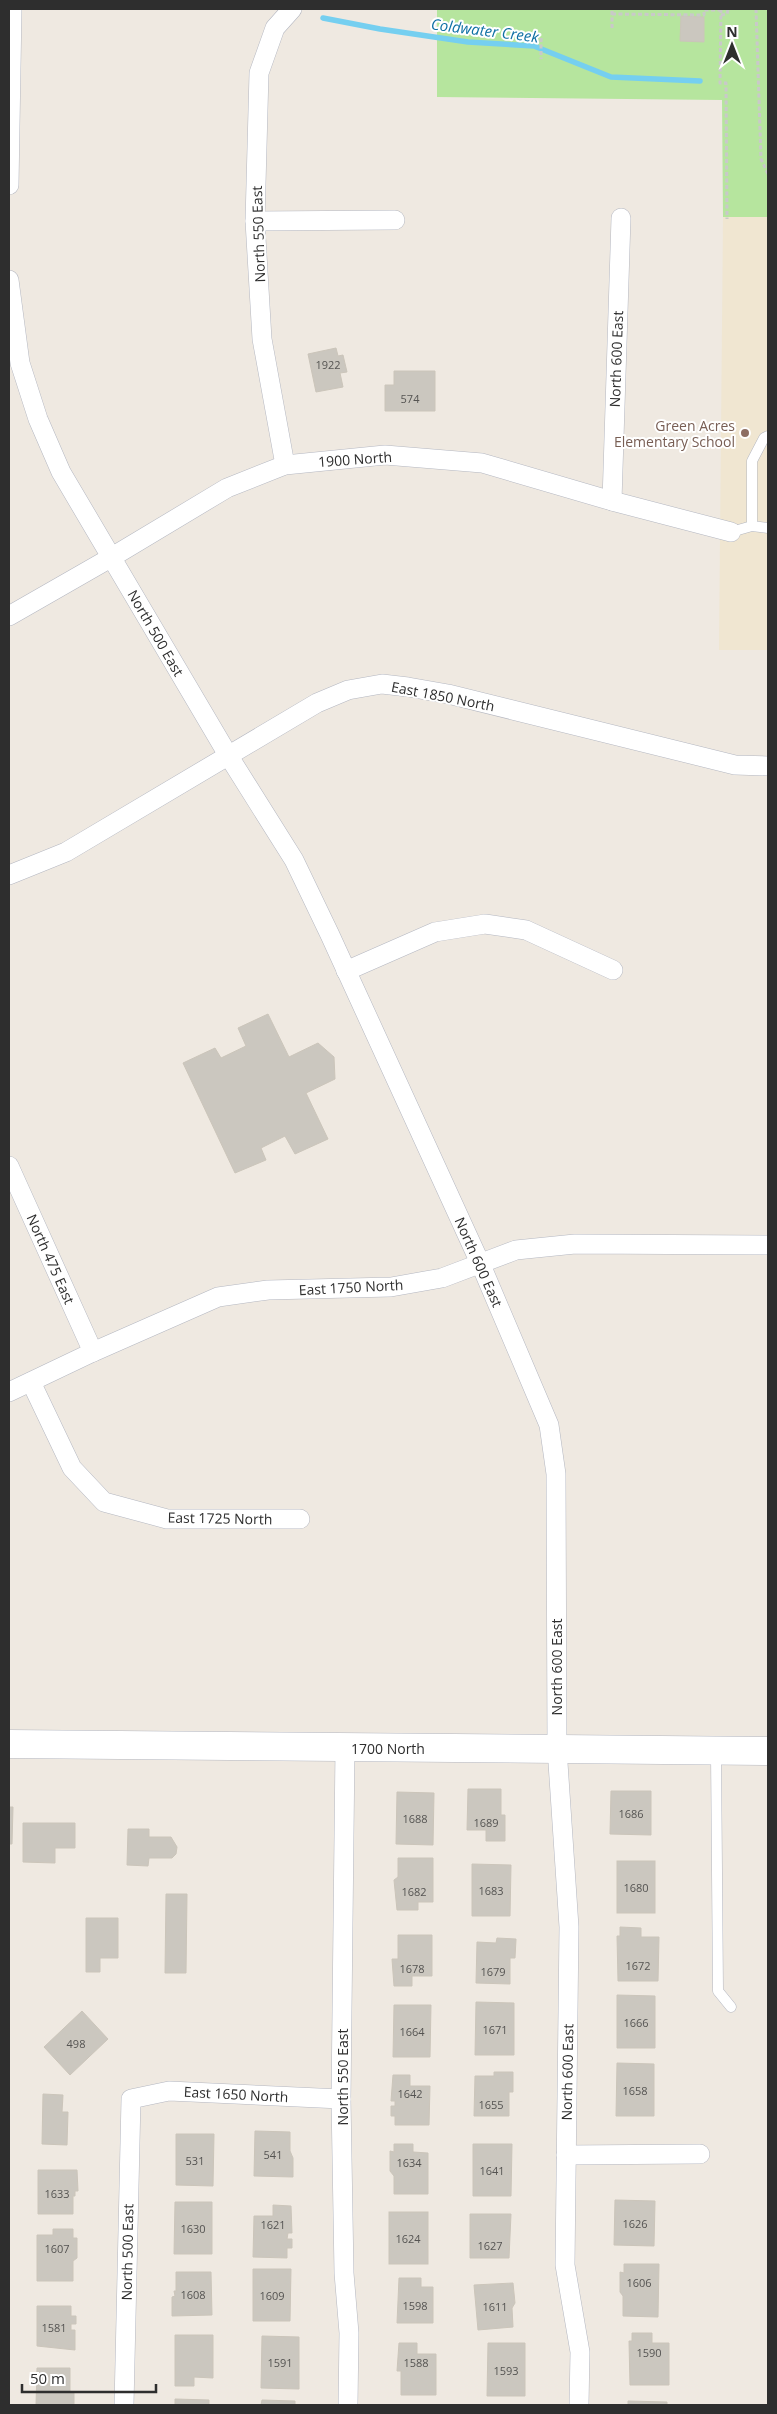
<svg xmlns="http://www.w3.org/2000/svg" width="777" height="2414" font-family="'Open Sans',sans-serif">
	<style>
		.education { fill: #f0e6d1 }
		.green { fill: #b6e59e }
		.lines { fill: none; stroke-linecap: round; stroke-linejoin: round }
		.stream { stroke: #75cff0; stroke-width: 5.5 }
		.building { fill: #cbc7bf; stroke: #cbc5ba }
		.lane-casing { stroke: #b4b7c1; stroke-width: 11 }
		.street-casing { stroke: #b4b7c1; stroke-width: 20 }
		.secondary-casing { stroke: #b4b7c1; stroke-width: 29 }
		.path { stroke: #c9c9c9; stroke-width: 3; stroke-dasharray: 4 2.5; stroke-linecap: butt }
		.lane { stroke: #fff; stroke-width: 10 }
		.street { stroke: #fff; stroke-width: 19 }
		.secondary { stroke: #fff; stroke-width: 28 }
		.education-dot { fill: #8d6e63; stroke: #fff; stroke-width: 2 }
		.labels { text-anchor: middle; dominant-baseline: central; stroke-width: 4; stroke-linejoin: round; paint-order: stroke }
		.number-label { font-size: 11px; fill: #555452 }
		.street-label { font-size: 14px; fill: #2e2e2e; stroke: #fff }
		.education-label { font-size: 14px; fill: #785e54; stroke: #fff; text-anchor: end }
		.water-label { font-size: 15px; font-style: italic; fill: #0d6fa3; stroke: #fff }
	</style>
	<rect width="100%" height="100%" fill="#efe9e1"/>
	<!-- education -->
	<path class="education" d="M723,217H768V650H719Z"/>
	<!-- green -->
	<path class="green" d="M437,9H768V217H723L722,100L437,97Z"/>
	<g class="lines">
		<!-- stream -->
		<path class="stream" d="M323,18L380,29L468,42L534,46L611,77L700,81"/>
	</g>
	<!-- building -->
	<g class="building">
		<path d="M681,16L704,17V42L680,41Z"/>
		<path d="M336,348L338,356L343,355L347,372L340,373L343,387L316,392L308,354Z"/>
		<path d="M394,371H435V411H385V385H394Z"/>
		<path d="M268,1014L289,1057L318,1043L334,1057L335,1079L306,1093L328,1139L295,1154L285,1136L261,1148L266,1160L235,1173L183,1063L215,1048L221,1058L246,1046L238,1028Z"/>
		<path d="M468,1789H501V1815H505V1841H486V1830H467Z"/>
		<path d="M611,1791H651V1835L610,1834Z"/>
		<path d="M397,1792L434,1793L433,1845L396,1844Z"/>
		<path d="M9,1807H13L12,1844H9Z"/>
		<path d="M23,1823H75V1848H55V1863L23,1862Z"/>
		<path d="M128,1829H149V1837H171L177,1847L176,1854L172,1858H149L148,1866L127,1865Z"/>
		<path d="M398,1858H433V1902H418V1910H397L394,1880L398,1877Z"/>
		<rect x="617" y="1861" width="38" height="52"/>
		<path d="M472,1864L511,1865L510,1916H472Z"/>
		<path d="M166,1894H187L186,1973H165Z"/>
		<path d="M86,1918H118V1958H100V1972H86Z"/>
		<path d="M620,1927L641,1928V1937H659L658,1981H618L617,1936H620Z"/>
		<path d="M398,1935H432V1976H412V1986H394L392,1959H398Z"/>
		<path d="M497,1938L516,1939L515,1958H510V1984L476,1983L477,1942L496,1943Z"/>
		<path d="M617,1995L655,1996V2048H617Z"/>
		<path d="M476,2002L514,2003V2055H475Z"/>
		<path d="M394,2005H431L430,2057H393Z"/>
		<path d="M82,2011L108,2039L70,2075L44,2047Z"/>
		<path d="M617,2063L654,2064V2116H616Z"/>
		<path d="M494,2072H513V2092H509V2116H474L475,2076H494Z"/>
		<path d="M393,2075H410V2086H430L429,2125H395V2116H391V2106H395V2101H391Z"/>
		<path d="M43,2094L63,2095L62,2112H68L67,2145L42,2144Z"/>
		<path d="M255,2131L290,2132V2151L293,2158V2177L254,2176Z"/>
		<path d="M176,2134H214L213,2186L176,2185Z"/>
		<path d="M394,2144H413V2152L428,2153V2194H394V2176L390,2171V2151L394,2152Z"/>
		<path d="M473,2144H512L511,2196H473Z"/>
		<path d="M38,2170H77L78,2191H75V2196H73V2214H38Z"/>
		<path d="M615,2200L655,2201L654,2246L614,2245Z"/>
		<path d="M175,2202H212V2254H174Z"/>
		<path d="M273,2205L291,2206L292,2233H288L287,2239H292V2248H287V2258L253,2257L254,2216H273Z"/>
		<rect x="389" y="2212" width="39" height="52"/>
		<path d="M470,2214H511L509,2258H470Z"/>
		<path d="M53,2229H73V2238H77V2258L73,2261V2281H37V2235H53Z"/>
		<path d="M624,2264H659L658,2317L623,2316V2296L620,2292V2272L624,2273Z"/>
		<path d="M253,2269H291L290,2321H253Z"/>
		<path d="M176,2272H211L212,2315L172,2316V2297L175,2296L174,2291H176Z"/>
		<path d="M399,2278H421V2287H433V2323H397Z"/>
		<path d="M513,2283L515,2303L512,2308L513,2327L478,2330L474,2285Z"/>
		<path d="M37,2306H71V2316H76V2324H71V2330H75V2350L37,2346Z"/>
		<path d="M632,2333H652V2343H669V2385H630L629,2341H632Z"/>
		<path d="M175,2335H213V2378L194,2377V2386H175Z"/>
		<path d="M262,2336L299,2337V2389L261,2388Z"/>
		<path d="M399,2343H417V2354H436V2395H401V2371H397Z"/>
		<path d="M488,2343H525V2396H487Z"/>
		<path d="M37,2368H70V2393H74V2405H36Z"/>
		<path d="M175,2399L209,2400V2405H175Z"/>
		<path d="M262,2400L295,2401V2405H261Z"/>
		<path d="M628,2401L667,2402V2405H628Z"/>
	</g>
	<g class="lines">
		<defs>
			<g id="lane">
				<path d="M752,526V461L764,438L768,436"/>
				<path d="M731,532L752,526L768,528"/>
				<path d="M716,1752L718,1991L731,2007"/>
			</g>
			<g id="street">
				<path d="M9,185L12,9"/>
				<path d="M255,221L395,220"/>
				<path d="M9,280L20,363L38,419L61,472L228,755L294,860L330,935L481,1265L549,1425L556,1474L557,1748L569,1927L565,2265L580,2352L579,2405"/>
				<path d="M285,465L262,339L255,221L259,73L275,28L292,9"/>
				<path d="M612,501L621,218"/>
				<path d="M9,616L112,557L227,488L285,465L385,455L482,463L612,501L731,532"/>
				<path d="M9,875L66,852L317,703L348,690L382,684L408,687L448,694L735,765L768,766"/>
				<path d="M346,971L435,932L485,924L526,930L613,970"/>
				<path d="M9,1166L93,1352"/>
				<path d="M31,1382L72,1468L104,1502L167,1519H300"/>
				<path d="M9,1392L93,1352L218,1297L268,1290L391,1287L442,1278L516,1250L575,1244L768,1245"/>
				<path d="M345,1748L341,2099L344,2273L349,2333L348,2405"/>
				<path d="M566,2155L700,2154"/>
				<path d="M124,2405L131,2099L169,2091L341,2099"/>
			</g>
			<path id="secondary" d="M9,1744L768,1751"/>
		</defs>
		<!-- lane casing -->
		<use href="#lane" class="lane-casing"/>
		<!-- street casing -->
		<use href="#street" class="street-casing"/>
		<!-- secondary casing -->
		<use href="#secondary" class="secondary-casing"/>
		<!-- path -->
		<g class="path">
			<path d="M721,9L720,83H726L727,219"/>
			<path d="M756,9L761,159L768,174"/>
			<path d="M612,14L704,15V10H721"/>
			<path d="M721,15L727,14L728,9"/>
			<path d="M612,28V9"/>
			<path d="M541,38V59"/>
		</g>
		<!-- lane -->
		<use href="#lane" class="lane"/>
		<!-- street -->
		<use href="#street" class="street"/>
		<!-- secondary -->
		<use href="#secondary" class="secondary"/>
	</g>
	<!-- markers -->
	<circle class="education-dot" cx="745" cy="433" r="5"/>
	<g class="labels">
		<!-- number labels -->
		<g class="number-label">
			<text x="328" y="364">1922</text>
			<text x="410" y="398">574</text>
			<text x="631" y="1813">1686</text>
			<text x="415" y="1818">1688</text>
			<text x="486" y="1822">1689</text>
			<text x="636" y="1887">1680</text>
			<text x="491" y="1890">1683</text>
			<text x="414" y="1891">1682</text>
			<text x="638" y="1965">1672</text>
			<text x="412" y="1968">1678</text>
			<text x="493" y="1971">1679</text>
			<text x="636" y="2022">1666</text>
			<text x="495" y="2029">1671</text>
			<text x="412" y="2031">1664</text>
			<text x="76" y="2043">498</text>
			<text x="635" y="2090">1658</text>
			<text x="410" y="2093">1642</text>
			<text x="491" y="2104">1655</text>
			<text x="273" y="2154">541</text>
			<text x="195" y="2160">531</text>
			<text x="409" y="2162">1634</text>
			<text x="492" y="2170">1641</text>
			<text x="57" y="2193">1633</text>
			<text x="635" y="2223">1626</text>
			<text x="273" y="2224">1621</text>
			<text x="193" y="2228">1630</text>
			<text x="408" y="2238">1624</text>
			<text x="490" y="2245">1627</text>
			<text x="57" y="2248">1607</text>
			<text x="639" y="2282">1606</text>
			<text x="193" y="2294">1608</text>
			<text x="272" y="2295">1609</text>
			<text x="415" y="2305">1598</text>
			<text x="495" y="2306">1611</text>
			<text x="54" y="2327">1581</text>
			<text x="649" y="2352">1590</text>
			<text x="280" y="2362">1591</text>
			<text x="416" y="2362">1588</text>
			<text x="506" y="2370">1593</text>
		</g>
		<!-- street labels -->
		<g class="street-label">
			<text transform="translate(258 234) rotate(-92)">North 550 East</text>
			<text transform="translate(616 359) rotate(-88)">North 600 East</text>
			<text transform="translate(355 459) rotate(-4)">1900 North</text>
			<text transform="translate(156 633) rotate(60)">North 500 East</text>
			<text transform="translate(443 696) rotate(11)">East 1850 North</text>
			<text transform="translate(51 1259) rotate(66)">North 475 East</text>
			<text transform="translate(479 1262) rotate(66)">North 600 East</text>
			<text transform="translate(351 1287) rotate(-3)">East 1750 North</text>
			<text transform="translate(220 1518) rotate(1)">East 1725 North</text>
			<text transform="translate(556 1667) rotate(-90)">North 600 East</text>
			<text x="388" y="1748">1700 North</text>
			<text transform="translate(567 2072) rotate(-89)">North 600 East</text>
			<text transform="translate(342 2077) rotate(-90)">North 550 East</text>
			<text transform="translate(236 2094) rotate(3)">East 1650 North</text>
			<text transform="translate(127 2252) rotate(-89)">North 500 East</text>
		</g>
		<!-- education labels -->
		<g class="education-label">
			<text x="735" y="425">Green Acres<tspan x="735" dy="16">Elementary School</tspan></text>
		</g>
		<!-- water labels -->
		<g class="water-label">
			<text transform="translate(485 30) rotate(7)">Coldwater Creek</text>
		</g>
	</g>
	<!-- border -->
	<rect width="777" height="2414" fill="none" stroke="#2e2e2e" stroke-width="20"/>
	<!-- north arrow -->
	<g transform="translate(732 45)" stroke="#ffffff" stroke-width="4" paint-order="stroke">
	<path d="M0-4L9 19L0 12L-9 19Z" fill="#2e2e2e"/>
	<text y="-8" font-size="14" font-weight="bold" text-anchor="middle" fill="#2e2e2e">N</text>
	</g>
	<!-- scale -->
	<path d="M22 2384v8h134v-8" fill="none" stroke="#2e2e2e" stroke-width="2.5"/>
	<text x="30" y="2384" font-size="15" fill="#2e2e2e" stroke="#ffffff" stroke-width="4" paint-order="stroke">50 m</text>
</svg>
